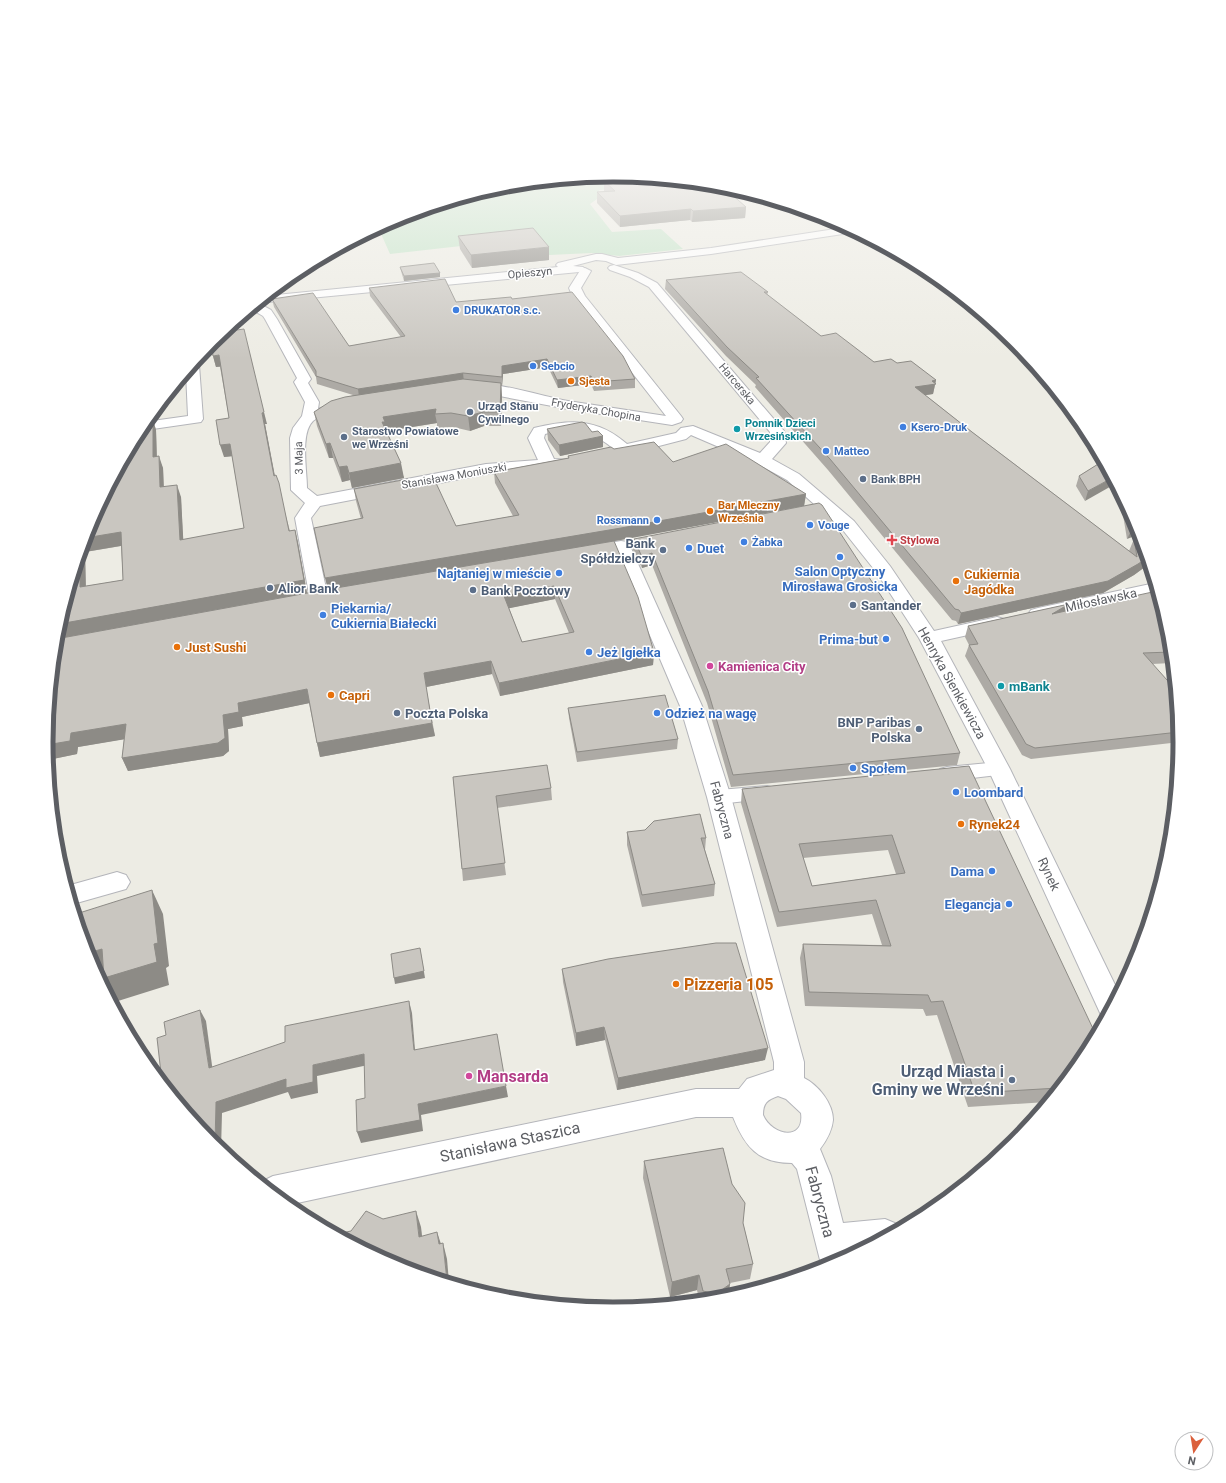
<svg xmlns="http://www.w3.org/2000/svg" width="1226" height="1483" font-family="Roboto,sans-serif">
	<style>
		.green { fill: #c2e3c7 }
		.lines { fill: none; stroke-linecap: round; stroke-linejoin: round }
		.pedestrian-casing { stroke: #b4b5ba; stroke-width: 2 }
		.minor-casing { stroke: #b4b5ba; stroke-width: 2 }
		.tertiary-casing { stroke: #b4b5ba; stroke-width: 2 }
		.pedestrian { fill: #fff; fill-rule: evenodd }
		.minor { fill: #fff; fill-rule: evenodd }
		.tertiary { fill: #fff; fill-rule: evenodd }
		.wall { fill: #adaaa5; fill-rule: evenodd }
		.shaded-wall { fill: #8d8b86 }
		.building { fill: #c9c6c0; stroke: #8d8b86; fill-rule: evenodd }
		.shop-dot { fill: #3f7fe0; stroke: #fff; stroke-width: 1.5 }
		.food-dot { fill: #e8710a; stroke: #fff; stroke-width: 1.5 }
		.service-dot { fill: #5c6f8a; stroke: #fff; stroke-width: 1.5 }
		.culture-dot { fill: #0f9aa8; stroke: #fff; stroke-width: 1.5 }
		.health-dot { fill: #e0444e; stroke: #fff; stroke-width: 1.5 }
		.hotel-dot { fill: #d1479c; stroke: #fff; stroke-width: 1.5 }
		.labels { text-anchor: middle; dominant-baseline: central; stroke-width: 3; stroke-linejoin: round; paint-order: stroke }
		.far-street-label { font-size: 11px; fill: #5c5e63; stroke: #fff }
		.far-shop-label { font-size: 11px; font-weight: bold; fill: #366cbe; stroke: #fff; text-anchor: start }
		.far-food-label { font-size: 11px; font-weight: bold; fill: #c56008; stroke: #fff; text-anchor: start }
		.far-service-label { font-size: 11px; font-weight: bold; fill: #4e5e75; stroke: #fff; text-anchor: start }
		.far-culture-label { font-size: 11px; font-weight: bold; fill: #0d838f; stroke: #fff; text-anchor: start }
		.far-health-label { font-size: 11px; font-weight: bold; fill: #be3a42; stroke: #fff; text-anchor: start }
		.service-label { font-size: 13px; font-weight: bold; fill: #4e5e75; stroke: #fff; text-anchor: start }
		.shop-label { font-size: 13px; font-weight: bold; fill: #366cbe; stroke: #fff; text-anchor: start }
		.food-label { font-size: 13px; font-weight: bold; fill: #c56008; stroke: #fff; text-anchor: start }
		.street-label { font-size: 13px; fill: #5c5e63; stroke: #fff }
		.hotel-label { font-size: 13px; font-weight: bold; fill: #b23c85; stroke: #fff; text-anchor: start }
		.culture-label { font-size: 13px; font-weight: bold; fill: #0d838f; stroke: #fff; text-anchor: start }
		.near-food-label { font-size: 16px; font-weight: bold; fill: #c56008; stroke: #fff; text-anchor: start }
		.near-service-label { font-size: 16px; font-weight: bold; fill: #4e5e75; stroke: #fff; text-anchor: end }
		.near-hotel-label { font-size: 16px; font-weight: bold; fill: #b23c85; stroke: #fff; text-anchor: start }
		.near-street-label { font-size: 16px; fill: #5c5e63; stroke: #fff }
		.rim { fill: none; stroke: #5c5e63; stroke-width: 5 }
	</style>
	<rect width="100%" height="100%" fill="#edece4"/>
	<!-- green -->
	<path class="green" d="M613,175L700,183L599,190L597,199L590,204L612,232L661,229L683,249L619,256L592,253L549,255L540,237L390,254L378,227L396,218L503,185Z"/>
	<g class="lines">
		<defs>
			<g id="pedestrian">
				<path d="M999,762L1006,764L1009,769L1006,774L947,781L940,779L937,774L940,769L947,767Z"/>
				<path d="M767,786L774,788L777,793L774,798L719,804L712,802L709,797L712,792L719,790Z"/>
			</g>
			<g id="minor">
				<path d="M883,246L928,270L949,287L942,286L883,250L882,248Z"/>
				<path d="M614,265L638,273L657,283L784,431L786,443L772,459L799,474L854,521L890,566L934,631L997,617L1004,619L1007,623L1004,627L941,641L1010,769L1119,993L1106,1016L1101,1015L988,769L919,638L877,573L842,529L787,480L756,463L691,435L686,439L624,455C616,453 612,447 606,443C586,429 568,428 545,434L544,438L554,459L570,460L572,463L570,466L486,474L320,506L311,518L328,598L326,602L296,608L289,606L287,602L289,598L309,594L295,518L305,503L291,490L290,438L293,428L302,416L305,402L294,382L297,378L265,319L263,316L251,309L258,303L271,310L277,319L311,379L308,383L319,402L318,409L344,401L349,402L351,405L349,408C340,411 320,415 313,421C300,433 307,471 307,488L317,496L486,464L538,460L528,438L534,428C571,419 597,418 627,444L676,433L681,428L693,426L760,453L770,442V432L649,287L630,277L610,270L608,268L610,266Z"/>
				<path d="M585,268L591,271L581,288L585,296L681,416L683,419L681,422L672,425L568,409L473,391L468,390L466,387L468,384C487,379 545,397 568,401C600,406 633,411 666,416L573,297L569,288L581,269Z"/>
				<path d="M195,362L199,365L203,419L201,422L139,431L145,422L188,416L186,373Z"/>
				<path d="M621,541L627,542L630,546L702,706L731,797L804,1062V1078C818,1085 833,1103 833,1120C832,1131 826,1141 820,1149L831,1176L843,1223L885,1219L897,1224L899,1229L830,1265L822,1268L797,1169L792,1163C758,1163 745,1147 733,1117H696L288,1205L261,1182L273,1176L696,1089H739L747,1079L774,1070V1062L707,797L680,706L612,546L615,542ZM778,1096L786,1099L801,1113C805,1142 772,1136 763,1115C763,1103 767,1100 778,1096Z"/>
				<path d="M1155,583L1158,593L1038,620L1031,618L1028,614L1031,610L1038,608Z"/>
				<path d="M117,872L126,875L130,882L126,889L73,904L67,886Z"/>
			</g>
			<path id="tertiary" d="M848,227L856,232L711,254L616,265L606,261L596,260L573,266L583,267L585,269L579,272L258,303L266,296L558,267L556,265L558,263L596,254H602L618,258L711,248Z"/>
		</defs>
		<!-- pedestrian casing -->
		<use href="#pedestrian" class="pedestrian-casing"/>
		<!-- minor casing -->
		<use href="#minor" class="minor-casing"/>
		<!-- tertiary casing -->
		<use href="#tertiary" class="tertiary-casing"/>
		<!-- pedestrian -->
		<use href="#pedestrian" class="pedestrian"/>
		<!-- minor -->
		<use href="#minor" class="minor"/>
		<!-- tertiary -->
		<use href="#tertiary" class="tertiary"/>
	</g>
	<!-- wall -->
	<g class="wall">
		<path d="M604,181L746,207L745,218L692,222L690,220L620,227L597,203V192L604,191Z"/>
		<path d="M458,236L549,260L472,268L460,249Z"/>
		<path d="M400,267L440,273V277L404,281L401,271Z"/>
		<path d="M666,280L768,292L767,295L821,336L874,362L897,363L936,380L933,394L925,395L972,432L1129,551L1134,539L1141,537L1149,564L1134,575L1103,593L958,624L956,621L952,620L828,470L755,387L756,385L726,356L665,289Z"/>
		<path d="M369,288L456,302L512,299L635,379V388L594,391L591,384L558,388L548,367L503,374L502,386H501L502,397L501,426H484L470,431L453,427L437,428V423L387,431L404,478L352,488L350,480L342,482L333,458H329L317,426L314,412L353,395L317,384L316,377L274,307L272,299L349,346L401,337L370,296Z"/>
		<path d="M213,356L267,424H265L275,476L290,531L295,530L298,543L307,593L328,589L361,519L356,501L354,489L412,488L456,526L513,516L495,483L494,472L568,458V456L614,449L673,462L806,494L804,506L588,545L654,652L653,665L500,696L492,674L426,687L435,736L320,757L317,743L309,703L242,717L243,726L228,729L229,751L223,756L128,771L122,758L124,739L78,747L77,754L48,760L46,741L89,524L142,426L156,409V419L153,420L156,430L157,456L163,468L164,487L181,497L183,540L244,528L232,456L224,457L229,418L220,367H216ZM121,546L123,580L86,586L85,552ZM555,599L569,633L522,642L509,608Z"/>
		<path d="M547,429L592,432L603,436V447L560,456L548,440Z"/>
		<path d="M1103,461L1085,501L1076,486L1079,476Z"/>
		<path d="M1119,491L1137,525L1127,539Z"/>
		<path d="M634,539L960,753L957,765L731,787L707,703L652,565L642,568L633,550Z"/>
		<path d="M1069,604L1067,611L1169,631L1172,663L1152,664L1175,689L1180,742L1031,759L1022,755L965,656L969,645L965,637L968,626Z"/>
		<path d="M568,708L678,739L677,749L577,762L569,718Z"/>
		<path d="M969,766L1084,1057L1047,1102L968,1107L937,1015L926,1016L923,1009L805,1006L800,958L803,944L882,945L872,914L777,927L741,803L742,789ZM888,850L896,874L812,886L803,858Z"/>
		<path d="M453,777L551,788L552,800L497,808L506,875L463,881L462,869Z"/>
		<path d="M627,832L706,838L705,850L715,884L714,896L642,907L627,845Z"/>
		<path d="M562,969L765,1060L617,1090L605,1040L576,1046L563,982Z"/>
		<path d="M644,1161L743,1223L753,1264L750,1279L730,1283V1284L728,1296L723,1298L699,1300L697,1290L670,1297L643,1178Z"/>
	</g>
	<!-- shaded-wall -->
	<g class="shaded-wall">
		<path d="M746,207L745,218L692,222L693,211Z"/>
		<path d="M691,209L690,220L620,227V216Z"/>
		<path d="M549,247V260L472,268L471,255Z"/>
		<path d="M440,273V277L404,281V276Z"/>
		<path d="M219,355L222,366L216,367L213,356Z"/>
		<path d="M547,359L548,367L503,374L502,386V366Z"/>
		<path d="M463,373L464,382L359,397L358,389Z"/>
		<path d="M591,376V384L558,388L557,380Z"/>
		<path d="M936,380L933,394L913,397L915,387L932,381Z"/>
		<path d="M501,383L502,397L501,426L500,412Z"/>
		<path d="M174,387L175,394L167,395Z"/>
		<path d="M156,409V419L153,420L156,430L157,469L153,457L146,421Z"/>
		<path d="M436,409L435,414L437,423L387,431V436L382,422L383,417Z"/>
		<path d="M264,412L267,424H265L277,488L274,476L262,413Z"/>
		<path d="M483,412L484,426L470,431L468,416Z"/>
		<path d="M603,436V447L560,456L559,445Z"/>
		<path d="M330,443L333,458H329L326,444Z"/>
		<path d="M230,444L234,456L224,457L220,445Z"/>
		<path d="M159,456L163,468L164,500L160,487Z"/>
		<path d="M401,463L404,478L352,488L349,473Z"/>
		<path d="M347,466L350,480L342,482L339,467Z"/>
		<path d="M1112,478L1115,484L1085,501L1088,491Z"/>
		<path d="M177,485L181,497L184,553L180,540Z"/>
		<path d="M806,494L804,506L621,540L328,590L325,578Z"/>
		<path d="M1137,526L1140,534L1127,539L1132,529Z"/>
		<path d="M295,530L298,543L307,593L56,639L57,631L59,624Z"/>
		<path d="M121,532L126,545L85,552L86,600L80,587V554L85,538Z"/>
		<path d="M652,553V565L642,568V557Z"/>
		<path d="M1147,558L1149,564L1134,575L1103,593L958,624L961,613Z"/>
		<path d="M554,586L555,599L505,609L504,596Z"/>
		<path d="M1069,604L1065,615L1052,614Z"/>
		<path d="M654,652L653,665L500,696L499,683Z"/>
		<path d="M491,661L492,674L426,687L424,673Z"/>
		<path d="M307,689L310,703L242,717L243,726L228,729L229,751L223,756L128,771L122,758L238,703Z"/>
		<path d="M432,723L435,736L320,757L317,743Z"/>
		<path d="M126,724L132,738L78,747L77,754L48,760L46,745L71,733Z"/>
		<path d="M152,890L163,914L169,966L166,968L169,985L118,1001L104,978L154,944Z"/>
		<path d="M420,948L425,978L395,984L394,978Z"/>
		<path d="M102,949L115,973L99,978L89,958L88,953Z"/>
		<path d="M409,1001L412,1013L416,1062L414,1050Z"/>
		<path d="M200,1010L206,1021L214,1080L209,1068Z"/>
		<path d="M604,1027L605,1040L576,1046V1033Z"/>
		<path d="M768,1048L765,1060L617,1090L618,1078Z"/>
		<path d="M364,1054L368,1065L317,1076L318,1093L291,1099L288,1092L222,1113L221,1150L215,1144L216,1102L313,1065Z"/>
		<path d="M506,1086L508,1097L421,1115L423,1131L361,1143L357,1132L418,1104Z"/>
		<path d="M416,1211L421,1227L424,1252L419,1237Z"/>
		<path d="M437,1232L442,1247L439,1244Z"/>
		<path d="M443,1243L447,1259L449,1282L447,1281Z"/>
		<path d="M699,1275L697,1290L670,1297L672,1282Z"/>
		<path d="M730,1284L728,1296L723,1298H716V1294Z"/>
	</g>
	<!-- building -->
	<g class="building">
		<path d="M641,177L721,185L746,207L693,211L691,209L620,216L597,192L615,191L604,181Z"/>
		<path d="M533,228L549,247L471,255L458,236Z"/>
		<path d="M434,263L440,273L404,276L400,267Z"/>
		<path d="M741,272L768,292H764L821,336L836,333L874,362L891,359L897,363L911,361L936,380L932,381L936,384L915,387L972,432L1137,557L1134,539L1141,537L1147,558L1138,564L1108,581L961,613L959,610L955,609L830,459L756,378L759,377L727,347L666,280Z"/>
		<path d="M445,279L456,302L511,297L512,299L572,292L623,356L635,379L594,382L591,376L557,380L547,359L502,366V377L463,373L358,389L316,376V371L272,299L313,293L349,346L405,336L369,288Z"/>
		<path d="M244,329L264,412L262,413L274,476L276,475L279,483L289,531L295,530L304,580L59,624L80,554V587L123,580L121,532L85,538L89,524L142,426L148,418H153V457L159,456L160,487L177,485L180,540L244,528L230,444L220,445L216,420L229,418L219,355L213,356L211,342L223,332Z"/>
		<path d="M463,379L501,383L500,412H483L468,416L451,413L435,414L436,409L383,417L385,422H382L401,463L349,473L347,466L339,467L330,443L326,444L314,412L331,401L345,397Z"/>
		<path d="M582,422L585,423L592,432L598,431L603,436L559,445L547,429Z"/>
		<path d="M654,442L673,462L726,444L806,494L621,528L325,578L314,528L363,518L354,489L408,479L412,488L436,483L456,526L519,515L494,472L569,458L568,456L611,447L614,449Z"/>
		<path d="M1103,461L1112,478L1088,491L1079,476Z"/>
		<path d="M819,503L822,505L902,628L960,753L733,775L708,691L652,553L642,557L634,539Z"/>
		<path d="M1128,507L1137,526L1132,529Z"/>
		<path d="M614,541L638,597L654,652L499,683L491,661L424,673L432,723L317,743L307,689L238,703L239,712L223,715L225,738L218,743L122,758L126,724L71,733L70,741L46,745V741L56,639L324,590ZM554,586L574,632L522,642L504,596Z"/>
		<path d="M1157,591L1169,631L1171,652L1143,653L1175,689L1179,732L1035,748L1026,744L969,645L978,644L968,626L1069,604L1052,614Z"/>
		<path d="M665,695L678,739L577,752L568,708Z"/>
		<path d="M547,765L551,788L496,796L505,863L462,869L453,777Z"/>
		<path d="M969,766L1096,1035L1084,1057L1058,1088L975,1093L943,1001L931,1002L928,995L809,992L803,944L891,946L876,900L779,912L742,789ZM892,835L905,873L812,886L799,844Z"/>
		<path d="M700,814L706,838H701L715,884L642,895L627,832L645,830L654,821Z"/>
		<path d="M152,890L158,943L154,944L157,962L104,978L102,949L88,953L76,914Z"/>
		<path d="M716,943H736L768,1048L618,1078L604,1027L576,1033L562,969L608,959Z"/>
		<path d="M420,948L424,971L394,978L391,954Z"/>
		<path d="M409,1001L414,1050L497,1034L506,1086L418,1104L420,1120L357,1132L356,1100L365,1098L364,1054L313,1065V1082L286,1088V1079L216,1102L215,1144L212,1142L162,1082L157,1038L166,1035L164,1022L200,1010L209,1068L285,1042V1026Z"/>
		<path d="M723,1148L732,1184L745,1203L743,1223L753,1264L726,1269L730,1284L716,1294L703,1291L699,1275L672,1282L644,1161Z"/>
		<path d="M366,1211L383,1219L416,1211L419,1237L437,1232L439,1244L443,1243L447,1281L396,1265L337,1234L351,1231Z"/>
	</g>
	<!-- sky -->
	<linearGradient id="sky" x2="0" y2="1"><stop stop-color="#8fbdee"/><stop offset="0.42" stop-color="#f7f6f3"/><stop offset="1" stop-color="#f7f6f3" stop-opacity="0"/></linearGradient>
	<rect width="1226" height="359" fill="url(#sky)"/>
	<!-- markers -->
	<g class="shop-dot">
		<circle cx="456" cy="310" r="4"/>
		<circle cx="533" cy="366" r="4"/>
		<circle cx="903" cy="427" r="4"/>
		<circle cx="826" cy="451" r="4"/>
		<circle cx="657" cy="520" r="4"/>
		<circle cx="810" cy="525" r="4"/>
		<circle cx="744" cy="542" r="4"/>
		<circle cx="689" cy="548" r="4"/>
		<circle cx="840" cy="557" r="4"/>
		<circle cx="559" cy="573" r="4"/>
		<circle cx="323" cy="615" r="4"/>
		<circle cx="886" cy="639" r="4"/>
		<circle cx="589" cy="652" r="4"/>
		<circle cx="657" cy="713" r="4"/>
		<circle cx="853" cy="768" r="4"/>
		<circle cx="956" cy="792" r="4"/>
		<circle cx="992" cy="871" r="4"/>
		<circle cx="1009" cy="904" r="4"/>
	</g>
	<g class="food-dot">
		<circle cx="571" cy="381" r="4"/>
		<circle cx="710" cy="511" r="4"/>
		<circle cx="956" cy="581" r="4"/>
		<circle cx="177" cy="647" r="4"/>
		<circle cx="331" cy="695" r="4"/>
		<circle cx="961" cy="824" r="4"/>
		<circle cx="676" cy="984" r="4"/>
	</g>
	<g class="service-dot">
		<circle cx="470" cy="412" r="4"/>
		<circle cx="344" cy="437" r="4"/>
		<circle cx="863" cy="479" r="4"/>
		<circle cx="663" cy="550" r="4"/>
		<circle cx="270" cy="588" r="4"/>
		<circle cx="473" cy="590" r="4"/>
		<circle cx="853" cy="605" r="4"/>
		<circle cx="397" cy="713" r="4"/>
		<circle cx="919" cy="729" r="4"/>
		<circle cx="1012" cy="1080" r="4"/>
	</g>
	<g class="culture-dot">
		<circle cx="737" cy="429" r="4"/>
		<circle cx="1001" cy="686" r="4"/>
	</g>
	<path class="health-dot" d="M890 534h4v4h4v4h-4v4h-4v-4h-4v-4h4z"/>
	<g class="hotel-dot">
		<circle cx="710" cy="666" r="4"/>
		<circle cx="469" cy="1076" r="4"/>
	</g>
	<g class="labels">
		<!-- far-street labels -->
		<g class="far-street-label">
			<text transform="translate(530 273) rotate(-5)">Opieszyn</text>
			<text transform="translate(737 384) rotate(50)">Harcerska</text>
			<text transform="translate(596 410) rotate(10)">Fryderyka Chopina</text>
			<text transform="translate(299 458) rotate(-91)">3 Maja</text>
			<text transform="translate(454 476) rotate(-10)">Stanisława Moniuszki</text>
		</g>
		<!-- far-shop labels -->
		<g class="far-shop-label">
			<text x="464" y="310">DRUKATOR s.c.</text>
			<text x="541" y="366">Sebcio</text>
			<text x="911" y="427">Ksero-Druk</text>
			<text x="834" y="451">Matteo</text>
			<text x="649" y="520" text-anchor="end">Rossmann</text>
			<text x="818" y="525">Vouge</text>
			<text x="752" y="542">Żabka</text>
		</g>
		<!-- far-food labels -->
		<g class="far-food-label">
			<text x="579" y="381">Sjesta</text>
			<text x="718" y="505">Bar Mleczny<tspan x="718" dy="13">Września</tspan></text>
		</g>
		<!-- far-service labels -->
		<g class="far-service-label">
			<text x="478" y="406">Urząd Stanu<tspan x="478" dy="13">Cywilnego</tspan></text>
			<text x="352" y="431">Starostwo Powiatowe<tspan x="352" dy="13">we Wrześni</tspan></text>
			<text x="871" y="479">Bank BPH</text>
		</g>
		<!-- far-culture labels -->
		<g class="far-culture-label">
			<text x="745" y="423">Pomnik Dzieci<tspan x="745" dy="13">Wrzesińskich</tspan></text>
		</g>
		<!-- far-health labels -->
		<g class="far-health-label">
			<text x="900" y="540">Stylowa</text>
		</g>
		<!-- service labels -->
		<g class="service-label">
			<text x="655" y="543" text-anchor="end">Bank<tspan x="655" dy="15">Spółdzielczy</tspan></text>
			<text x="278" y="588">Alior Bank</text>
			<text x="481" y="590">Bank Pocztowy</text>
			<text x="861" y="605">Santander</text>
			<text x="405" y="713">Poczta Polska</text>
			<text x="911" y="722" text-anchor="end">BNP Paribas<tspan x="911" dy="15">Polska</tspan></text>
		</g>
		<!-- shop labels -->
		<g class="shop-label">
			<text x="697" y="548">Duet</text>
			<text x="840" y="571" text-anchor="middle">Salon Optyczny<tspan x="840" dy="15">Mirosława Grosicka</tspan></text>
			<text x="551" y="573" text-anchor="end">Najtaniej w mieście</text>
			<text x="331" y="608">Piekarnia/<tspan x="331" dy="15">Cukiernia Białecki</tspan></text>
			<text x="878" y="639" text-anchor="end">Prima-but</text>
			<text x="597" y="652">Jeż Igiełka</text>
			<text x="665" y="713">Odzież na wagę</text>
			<text x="861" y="768">Społem</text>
			<text x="964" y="792">Loombard</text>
			<text x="984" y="871" text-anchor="end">Dama</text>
			<text x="1001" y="904" text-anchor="end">Elegancja</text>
		</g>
		<!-- food labels -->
		<g class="food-label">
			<text x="964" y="574">Cukiernia<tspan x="964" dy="15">Jagódka</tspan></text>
			<text x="185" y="647">Just Sushi</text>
			<text x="339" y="695">Capri</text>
			<text x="969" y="824">Rynek24</text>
		</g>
		<!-- street labels -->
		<g class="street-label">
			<text transform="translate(1101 600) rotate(-12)">Miłosławska</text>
			<text transform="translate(952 683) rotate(61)">Henryka Sienkiewicza</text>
			<text transform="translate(722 810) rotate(75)">Fabryczna</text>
			<text transform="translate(1049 874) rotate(65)">Rynek</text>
		</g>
		<!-- hotel labels -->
		<g class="hotel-label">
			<text x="718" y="666">Kamienica City</text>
		</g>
		<!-- culture labels -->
		<g class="culture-label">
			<text x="1009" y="686">mBank</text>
		</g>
		<!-- near-food labels -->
		<g class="near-food-label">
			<text x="684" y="984">Pizzeria 105</text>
		</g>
		<!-- near-service labels -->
		<g class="near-service-label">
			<text x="1004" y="1071">Urząd Miasta i<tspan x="1004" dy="18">Gminy we Wrześni</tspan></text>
		</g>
		<!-- near-hotel labels -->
		<g class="near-hotel-label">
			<text x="477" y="1076">Mansarda</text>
		</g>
		<!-- near-street labels -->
		<g class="near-street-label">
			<text transform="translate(510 1142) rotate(-12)">Stanisława Staszica</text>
			<text transform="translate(820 1202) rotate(75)">Fabryczna</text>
		</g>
	</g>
	<!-- crop -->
	<path d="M0 0H1226V1483H0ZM53 742a560 560 0 1 1 1120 0a560 560 0 1 1-1120 0Z" fill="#fff" fill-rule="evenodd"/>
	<path class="rim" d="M53 742a560 560 0 1 1 1120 0a560 560 0 1 1-1120 0Z"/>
	<!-- north arrow -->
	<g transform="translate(1194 1451) rotate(192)"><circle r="19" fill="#ffffff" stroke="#bebfc1"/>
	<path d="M0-3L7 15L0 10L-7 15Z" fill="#db5f3b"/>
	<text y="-6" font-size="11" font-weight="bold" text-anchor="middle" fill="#5c5e63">N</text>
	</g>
</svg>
